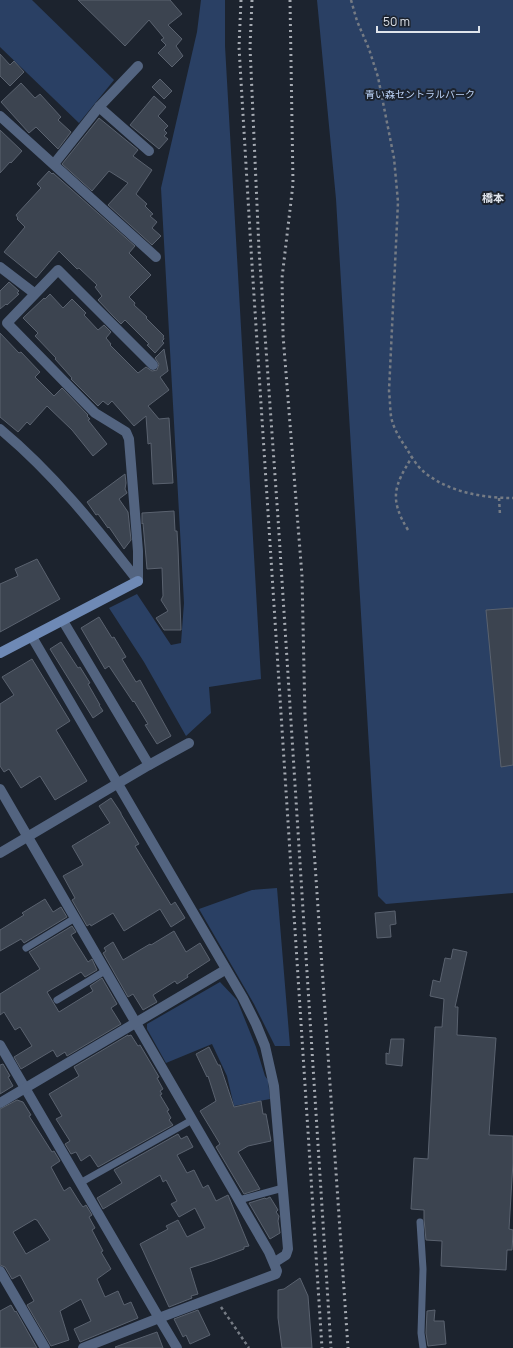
<svg xmlns="http://www.w3.org/2000/svg" width="513" height="1348" font-family="Manrope,'Noto Sans JP',sans-serif">
	<style>
		.green { fill: #2a4064 }
		.building { fill: #3c4450; stroke: #5a626f; fill-rule: evenodd }
		.lines { fill: none; stroke-linecap: round; stroke-linejoin: round }
		.path { stroke: #757b84; stroke-width: 2.5; stroke-dasharray: 3 3; stroke-linecap: butt }
		.lane { stroke: #536480; stroke-width: 7 }
		.street { stroke: #536480; stroke-width: 10 }
		.secondary { stroke: #6e89b5; stroke-width: 10 }
		.rail { stroke: #a5aab2; stroke-width: 3; stroke-dasharray: 2 4; stroke-linecap: butt }
		.labels { text-anchor: middle; dominant-baseline: central; stroke-width: 4; stroke-linejoin: round; paint-order: stroke }
		.park-label { font-size: 10px; fill: #bcd3f7; stroke: #1c232e }
		.neighbourhood-label { font-size: 11px; font-weight: bold; fill: #dfe4eb; stroke: #1c232e }
	</style>
	<rect width="100%" height="100%" fill="#1c232e"/>
	<!-- green -->
	<g class="green">
		<path d="M0,0H32L114,80L79,123L0,47Z"/>
		<path d="M201,0H225V46L261,679L209,687L211,713L186,736L144,662L109,608L137,594L171,645L181,643L184,603L161,188L197,32Z"/>
		<path d="M317,0H513V893L386,904L378,896L336,199Z"/>
		<path d="M277,888L290,1046H275L254,1004L199,909L252,890Z"/>
		<path d="M220,982L237,1000L256,1047L265,1076L268,1080L270,1099L234,1106L227,1076L212,1044L166,1063L147,1029V1024Z"/>
	</g>
	<!-- building -->
	<g class="building">
		<path d="M78,0H170L182,14L168,25L182,39L176,46L183,56L172,67L158,53L166,45L161,40L164,38L149,20L125,46Z"/>
		<path d="M0,54L10,65L14,61L24,72L10,86L0,76Z"/>
		<path d="M160,79L172,91L164,99L152,87Z"/>
		<path d="M21,83L35,98L40,94L61,117L58,120L71,132L58,149L36,127L29,133L1,102Z"/>
		<path d="M154,96L166,107L158,116L168,126L164,130L167,133L164,136L168,139L159,149L130,125Z"/>
		<path d="M99,118L138,150L133,156L152,170L136,194L147,204L145,206L153,214L150,216L157,222L152,228L161,236L152,245L108,205L128,183L109,171L92,191L62,164Z"/>
		<path d="M0,130L22,151L11,163L10,162L0,173Z"/>
		<path d="M49,171L52,174L53,173L135,246L129,253L151,275L129,297L135,303L134,305L147,317L146,318L164,336L163,337L164,339L162,341L164,343L155,353L147,345L149,344L125,320L121,324L113,316L98,300L102,296L95,287L97,285L79,268L77,269L59,251L36,278L4,252L25,227L17,219L18,218L16,215L41,188L37,184Z"/>
		<path d="M9,282L19,291L17,293L19,294L7,305L6,304L0,309V291Z"/>
		<path d="M50,294L63,308L72,299L86,313L84,315L98,330L104,325L111,332L106,338L111,344L110,345L138,373L146,367L152,371L157,370L159,364L155,358L164,349L168,371L160,377L169,390L148,406L159,419L169,418L173,483L153,484L151,443L148,444L146,416L134,426L112,401L108,405L103,401L98,406L71,379L72,378L55,359L56,358L35,336L38,333L23,318L44,298L45,299Z"/>
		<path d="M0,333L19,353L21,352L40,372L35,377L54,396L62,388L88,415L87,416L90,419L88,420L107,444L93,456L72,430L47,406L30,425L27,422L18,432L0,417Z"/>
		<path d="M125,474L126,483L125,489L127,493L119,499L128,512L131,540L124,549L109,527L108,528L98,514L96,515L87,502Z"/>
		<path d="M174,511L175,531H177L178,548L181,630H164L156,618L168,611L161,600L163,596L162,568L147,569L143,523L142,524V513Z"/>
		<path d="M37,559L60,599L0,632V584L18,576L15,569Z"/>
		<path d="M513,608V765L501,767L486,610Z"/>
		<path d="M99,617L112,638L114,637L126,657L122,659L136,682L140,680L171,736L157,744L145,725L148,724L134,701L133,702L109,666L105,669L81,628Z"/>
		<path d="M61,642L78,668L80,667L90,683L88,684L100,705H99L103,711L93,718L50,649Z"/>
		<path d="M32,659L70,721L56,730L87,781L55,800L40,776L21,788L9,769L4,772L0,766V704L14,695L2,677Z"/>
		<path d="M111,798L121,813V814L139,844L135,846L171,905L175,902L185,918L171,927L160,909L124,931L113,913L91,926L90,924L87,926L72,900L75,898L63,876L83,865L72,846L110,823L99,806Z"/>
		<path d="M45,899L53,912L61,907L67,917L24,943L21,939L0,951V930L24,915L22,913Z"/>
		<path d="M395,911L396,924L390,925L391,937L377,938L375,913Z"/>
		<path d="M72,926L76,932L71,935L88,962L92,959L97,970L85,977L81,972L47,992L59,1012L93,991L90,986L102,978L117,1004L111,1008L121,1024L67,1056L65,1052L57,1057L53,1050L21,1069L14,1057L32,1046L20,1027L15,1030L4,1012L0,1015V994L40,969L29,952Z"/>
		<path d="M174,931L186,952L200,943L210,960L187,975L188,977L177,984L175,981L153,995L157,1002L143,1010L133,994L128,997L103,953L106,951L104,948L113,942L123,960L150,944L151,945Z"/>
		<path d="M453,949L467,952L455,1007H458L457,1035L496,1038L489,1135L513,1136V1162L509,1229L513,1230V1233L512,1250H507L506,1270L441,1266L442,1241L426,1240L424,1219V1210L411,1209L414,1158L428,1159L435,1027H442L444,999L430,996L433,980L440,982L445,958L451,959Z"/>
		<path d="M128,1035V1036L131,1035L138,1046L140,1045L159,1077L157,1078L163,1089L160,1091L162,1094L160,1095L169,1110L167,1111L171,1118L169,1120L173,1125L98,1167L90,1155L81,1161L76,1152L71,1154L65,1144L70,1141L56,1119L62,1116L49,1094L79,1076L74,1067Z"/>
		<path d="M391,1039H404L402,1066L386,1064V1053L389,1054Z"/>
		<path d="M209,1047L218,1065H220L234,1107L261,1101L263,1114H266L271,1141L248,1146L238,1152L260,1189L244,1194L216,1147L220,1144L200,1111L216,1101L208,1076L207,1077L196,1054Z"/>
		<path d="M3,1064L10,1076L8,1077L13,1086L0,1094V1065Z"/>
		<path d="M17,1100L23,1102L31,1115L29,1116L52,1152L54,1151L60,1161L51,1167L64,1191L70,1187L80,1203L83,1207L86,1205L92,1215L89,1217L95,1228L92,1230L103,1251L101,1252L111,1269L97,1279L105,1297L118,1291L124,1305L131,1302L138,1318L80,1342L74,1329L91,1321L81,1299L60,1311L69,1340L51,1346L27,1305L34,1301L20,1275L12,1279L5,1267L0,1265V1109ZM35,1219L36,1220H37L50,1240L26,1254L13,1232Z"/>
		<path d="M178,1134L181,1139L187,1136L193,1147L177,1155L187,1173L194,1170L203,1188L208,1185L216,1201L228,1195L249,1246L244,1247V1249L212,1261L190,1268L198,1294L191,1296L192,1298L169,1307L140,1244L168,1229L166,1226L178,1220L187,1237L205,1228L195,1208L179,1217L171,1204L177,1201L166,1180L163,1182L160,1175L103,1209L97,1198L122,1183L114,1170Z"/>
		<path d="M270,1197L278,1210L276,1212L279,1216L278,1221L280,1233L270,1239L249,1203L265,1198L266,1199Z"/>
		<path d="M300,1278L308,1296L312,1348H282L278,1318V1290L284,1289Z"/>
		<path d="M11,1305L15,1312L16,1311L37,1348H0V1311Z"/>
		<path d="M198,1310L210,1335L190,1344L186,1335L183,1337L174,1319Z"/>
		<path d="M435,1310L434,1321H444L446,1344L428,1346L426,1333L427,1311Z"/>
		<path d="M157,1332L163,1348H116L115,1347Z"/>
	</g>
	<g class="lines">
		<!-- path -->
		<g class="path">
			<path d="M351,0L357,21L369,49L378,77L394,158L398,202L389,391C390,400 390,408 391,416C393,428 400,439 407,449C411,456 417,466 423,471C447,492 483,498 513,498"/>
			<path d="M499,498L500,515"/>
			<path d="M408,530C389,499 394,486 412,457"/>
			<path d="M221,1307L249,1348"/>
		</g>
		<!-- lane -->
		<g class="lane">
			<path d="M26,948L75,918"/>
			<path d="M57,1000L105,971"/>
			<path d="M80,1183L192,1120"/>
			<path d="M239,1200L283,1188"/>
			<path d="M420,1222L423,1269L421,1333L423,1348"/>
		</g>
		<!-- street -->
		<g class="street">
			<path d="M99,107L149,151"/>
			<path d="M0,116L156,257"/>
			<path d="M54,164L99,107L138,66"/>
			<path d="M0,267L34,293"/>
			<path d="M0,429C53,473 96,527 138,581"/>
			<path d="M138,581V551L129,439L126,432L95,413L7,323L58,270L153,365"/>
			<path d="M63,621L149,765"/>
			<path d="M32,637L243,998L256,1024L265,1046L274,1086L288,1249L286,1255L275,1262"/>
			<path d="M0,789L269,1252L277,1271L276,1274L159,1318L177,1348"/>
			<path d="M0,853L149,765L189,743"/>
			<path d="M0,1045L159,1318L83,1348"/>
			<path d="M0,1103L225,970"/>
			<path d="M0,1271L45,1348"/>
		</g>
		<!-- secondary -->
		<path class="secondary" d="M0,653L138,581"/>
		<!-- rail -->
		<g class="rail">
			<path d="M241,0L239,47L251,249L322,1348"/>
			<path d="M252,0L250,47L259,250L278,518L331,1348"/>
			<path d="M290,0L293,184L282,278L283,335L302,576L305,717L348,1348"/>
		</g>
	</g>
	<g class="labels">
		<!-- park labels -->
		<g class="park-label">
			<text x="420" y="94">青い森セントラルパーク</text>
		</g>
		<!-- neighbourhood labels -->
		<g class="neighbourhood-label">
			<text x="493" y="197">橋本</text>
		</g>
	</g>
	<!-- scale -->
	<path d="M377 26v6h102v-6" fill="none" stroke="#dfe4eb" stroke-width="2"/>
	<text x="383" y="26" font-size="12" fill="#dfe4eb" stroke="#1c232e" stroke-width="3" paint-order="stroke">50 m</text>
</svg>
